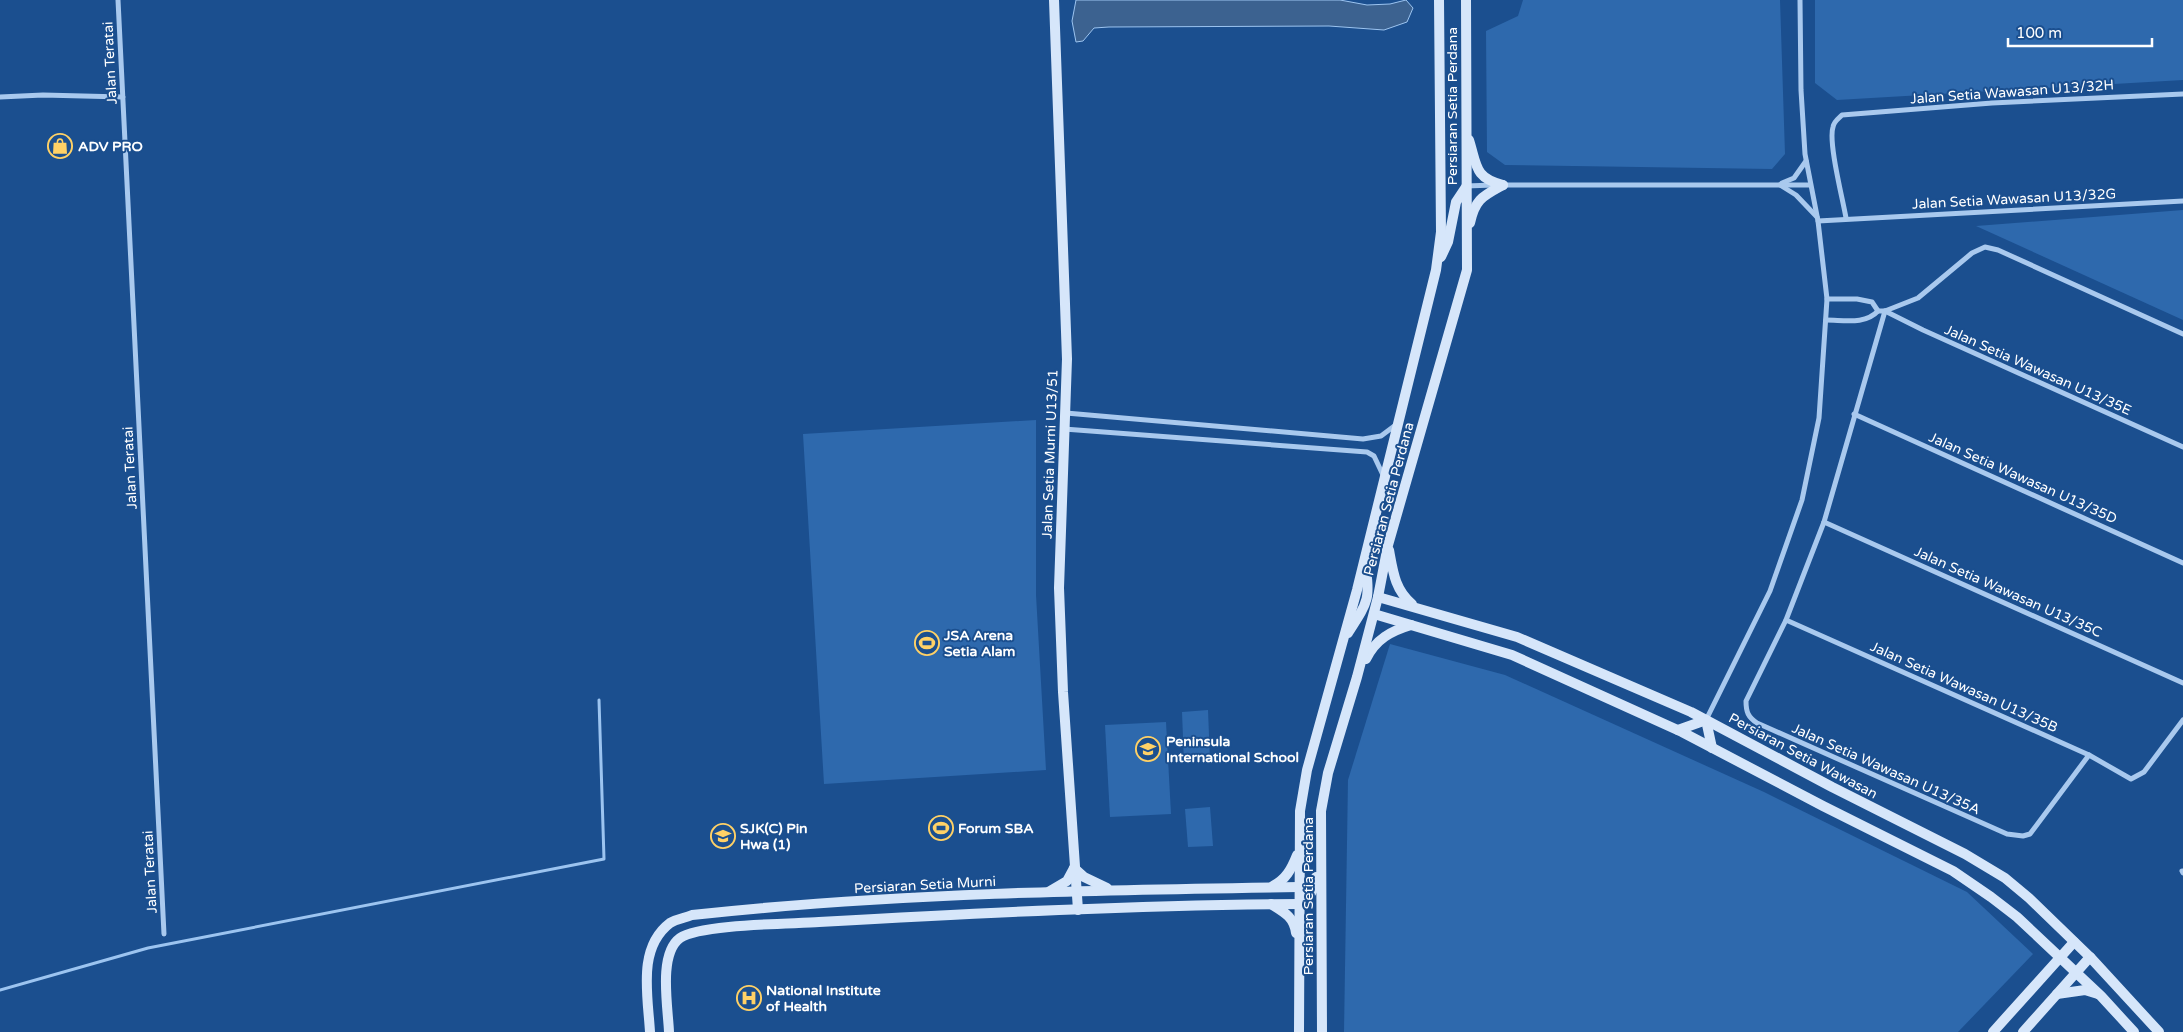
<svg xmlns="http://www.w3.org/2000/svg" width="2183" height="1032" font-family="'Varela Round',sans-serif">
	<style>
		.green { fill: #2e69ad }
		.water { fill: #3c6290; stroke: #9cc4f0 }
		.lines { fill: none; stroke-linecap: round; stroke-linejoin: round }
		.stream { stroke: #9cc4f0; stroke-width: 3 }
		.street { stroke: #a9c9ee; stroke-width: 5 }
		.secondary { stroke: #d6e6fa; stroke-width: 10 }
		.labels { text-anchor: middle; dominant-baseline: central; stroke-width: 4; stroke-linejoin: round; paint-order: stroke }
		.street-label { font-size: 14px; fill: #fff; stroke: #1b4f8f }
		.poi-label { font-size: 14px; font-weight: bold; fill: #fff; stroke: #1b4f8f; text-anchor: start }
	</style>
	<rect width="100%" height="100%" fill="#1b4f8f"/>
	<!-- green -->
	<g class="green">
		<path d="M1523,0H1780L1785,154L1772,169L1505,165L1487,152L1486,31L1518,16Z"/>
		<path d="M1815,0H2183V80L1837,100L1815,83Z"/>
		<path d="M2183,210V320L1976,226Z"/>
		<path d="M1036,420V595L1046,770L824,784L803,434Z"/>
		<path d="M1390,644L1505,675L1764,792L1967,892L2033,954L1958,1032H1344L1348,780Z"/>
		<path d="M1208,710L1210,761L1184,763L1182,712Z"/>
		<path d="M1166,722L1171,814L1110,817L1105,725Z"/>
		<path d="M1210,807L1213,846L1188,847L1185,809Z"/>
	</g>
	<!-- water -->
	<path class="water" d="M1076,0H1340L1367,5L1390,4L1406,0L1413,8L1407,22L1384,30L1329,26L1109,27L1094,28L1083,41L1076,42L1072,21Z"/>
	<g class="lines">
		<!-- stream -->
		<path class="stream" d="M0,990L148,948L604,859L599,700"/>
		<!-- street -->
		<g class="street">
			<path d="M118,0L164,934"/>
			<path d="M0,97L43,95L123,97"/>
			<path d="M1782,183L1794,178L1806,161"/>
			<path d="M1503,185H1810"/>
			<path d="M1780,185L1796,195L1817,217"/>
			<path d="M1466,186L1494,185"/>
			<path d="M1846,218C1843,200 1828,142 1833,127C1834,121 1838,119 1842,115L1992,103L2183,94"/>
			<path d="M1818,221L2183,201"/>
			<path d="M1827,299H1857L1872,302L1878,311"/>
			<path d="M1885,311L1824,522L1786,620L1746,701C1746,712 1748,717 1757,723L2007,834L2023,836L2030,834L2089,755"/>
			<path d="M1885,311L1923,330L2183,447"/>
			<path d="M1826,320C1844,320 1865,325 1878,311H1885L1918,298L1972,253L1985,247L1998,250L2183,334"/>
			<path d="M1066,413L1363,439L1381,436L1397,424"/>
			<path d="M1854,414L2183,563"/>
			<path d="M1064,429L1367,452L1374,456L1383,475"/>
			<path d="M1824,522L2183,683"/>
			<path d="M1786,620L2089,755L2131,779L2144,772L2183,720"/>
			<path d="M1706,720L1770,591L1802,500L1819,418L1827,299L1818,221L1805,154L1801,90L1800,0"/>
			<path d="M2182,871L2183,873"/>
		</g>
		<!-- secondary -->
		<g class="secondary">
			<path d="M1054,0L1067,359L1059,588L1063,692L1078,910"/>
			<path d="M1469,140C1477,165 1474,178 1503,185"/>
			<path d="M1470,223C1475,199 1483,196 1503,185"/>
			<path d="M1441,257L1448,242L1456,202L1466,187"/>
			<path d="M1389,550C1393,572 1395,590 1412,604"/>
			<path d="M1378,597L1517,637L1691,712L1832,787L1965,854L2005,878L2029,898L2090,957L2159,1032"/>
			<path d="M1374,614L1512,655L1682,732L1823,806L1953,871L1991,897L2017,917L2101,996L2134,1032"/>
			<path d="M1348,633C1368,602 1371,599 1365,563"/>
			<path d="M1366,659C1376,639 1391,631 1411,625"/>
			<path d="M1706,720L1712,748"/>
			<path d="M1678,730L1706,720"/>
			<path d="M1074,868L1084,877L1107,888"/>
			<path d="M1273,886C1286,879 1291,870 1297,855"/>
			<path d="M1050,891L1067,881L1074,868"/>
			<path d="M1271,904C1284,912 1294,917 1296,933"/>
			<path d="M1299,904C1310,896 1315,890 1316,877"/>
			<path d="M2057,994L2085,990L2098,994"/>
			<path d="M650,1032C648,996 637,948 670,923C676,919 685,918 692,915C893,893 1096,890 1299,887"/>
			<path d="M669,1032C668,1007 658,954 680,938C700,924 791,924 819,922C979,913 1139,905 1299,904"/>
			<path d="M1299,1032L1300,811L1307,770L1357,590L1436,270L1441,232L1439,0"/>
			<path d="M1322,1032L1321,811L1328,773L1357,677L1378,597L1388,545L1467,270L1466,0"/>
			<path d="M1993,1032L2074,942"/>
			<path d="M2023,1032L2090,957"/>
		</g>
	</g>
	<!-- icons -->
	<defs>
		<symbol id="shop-ring" viewBox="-11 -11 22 22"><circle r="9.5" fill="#1b4f8f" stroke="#ffd166" stroke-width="1.5"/><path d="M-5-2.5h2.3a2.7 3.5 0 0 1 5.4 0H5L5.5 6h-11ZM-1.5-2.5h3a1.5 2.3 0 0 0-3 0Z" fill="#ffd166"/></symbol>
		<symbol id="stadium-ring" viewBox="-11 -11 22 22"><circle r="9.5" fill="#1b4f8f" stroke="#ffd166" stroke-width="1.5"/><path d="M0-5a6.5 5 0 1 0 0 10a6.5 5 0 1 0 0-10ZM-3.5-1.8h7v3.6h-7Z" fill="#ffd166"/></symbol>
		<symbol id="school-ring" viewBox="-11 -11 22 22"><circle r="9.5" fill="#1b4f8f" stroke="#ffd166" stroke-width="1.5"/><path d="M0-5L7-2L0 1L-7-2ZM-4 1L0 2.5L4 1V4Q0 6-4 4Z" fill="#ffd166"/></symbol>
		<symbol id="hospital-ring" viewBox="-11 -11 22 22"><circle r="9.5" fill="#1b4f8f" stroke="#ffd166" stroke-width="1.5"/><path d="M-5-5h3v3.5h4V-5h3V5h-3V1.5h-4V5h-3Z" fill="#ffd166"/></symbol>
	</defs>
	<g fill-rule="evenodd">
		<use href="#shop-ring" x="46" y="132" width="28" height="28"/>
		<use href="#stadium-ring" x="913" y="629" width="28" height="28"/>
		<use href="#school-ring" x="1134" y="735" width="28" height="28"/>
		<use href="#stadium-ring" x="927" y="814" width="28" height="28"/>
		<use href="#school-ring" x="709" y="822" width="28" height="28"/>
		<use href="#hospital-ring" x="735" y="984" width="28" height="28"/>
	</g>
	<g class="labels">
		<!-- street labels -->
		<g class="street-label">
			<text transform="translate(110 63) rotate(-93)">Jalan Teratai</text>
			<text transform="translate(2012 92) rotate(-4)">Jalan Setia Wawasan U13/32H</text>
			<text transform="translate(1452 106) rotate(-90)">Persiaran Setia Perdana</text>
			<text transform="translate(2014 199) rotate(-3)">Jalan Setia Wawasan U13/32G</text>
			<text transform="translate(2038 370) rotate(24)">Jalan Setia Wawasan U13/35E</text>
			<text transform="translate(1050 454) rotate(-88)">Jalan Setia Murni U13/51</text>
			<text transform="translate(130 468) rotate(-93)">Jalan Teratai</text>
			<text transform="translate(2023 478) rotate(24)">Jalan Setia Wawasan U13/35D</text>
			<text transform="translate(1389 499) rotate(-75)">Persiaran Setia Perdana</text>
			<text transform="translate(2008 592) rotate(24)">Jalan Setia Wawasan U13/35C</text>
			<text transform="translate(1964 687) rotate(24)">Jalan Setia Wawasan U13/35B</text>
			<text transform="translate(1803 756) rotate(28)">Persiaran Setia Wawasan</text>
			<text transform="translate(1886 769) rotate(24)">Jalan Setia Wawasan U13/35A</text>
			<text transform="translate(150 872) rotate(-93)">Jalan Teratai</text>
			<text transform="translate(925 885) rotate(-3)">Persiaran Setia Murni</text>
			<text transform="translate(1308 896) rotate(-90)">Persiaran Setia Perdana</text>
		</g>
		<!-- poi labels -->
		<g class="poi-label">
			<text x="78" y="146">ADV PRO</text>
			<text x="944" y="635">JSA Arena<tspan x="944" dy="16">Setia Alam</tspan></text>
			<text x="1166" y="741">Peninsula<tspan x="1166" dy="16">International School</tspan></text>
			<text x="740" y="828">SJK(C) Pin<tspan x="740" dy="16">Hwa (1)</tspan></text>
			<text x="958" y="828">Forum SBA</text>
			<text x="766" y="990">National Institute<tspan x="766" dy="16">of Health</tspan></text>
		</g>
	</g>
	<!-- scale -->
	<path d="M2008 38v8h144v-8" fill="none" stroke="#ffffff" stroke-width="2.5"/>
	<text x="2016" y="38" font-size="15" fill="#ffffff" stroke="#1b4f8f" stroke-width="4" paint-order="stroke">100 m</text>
</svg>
